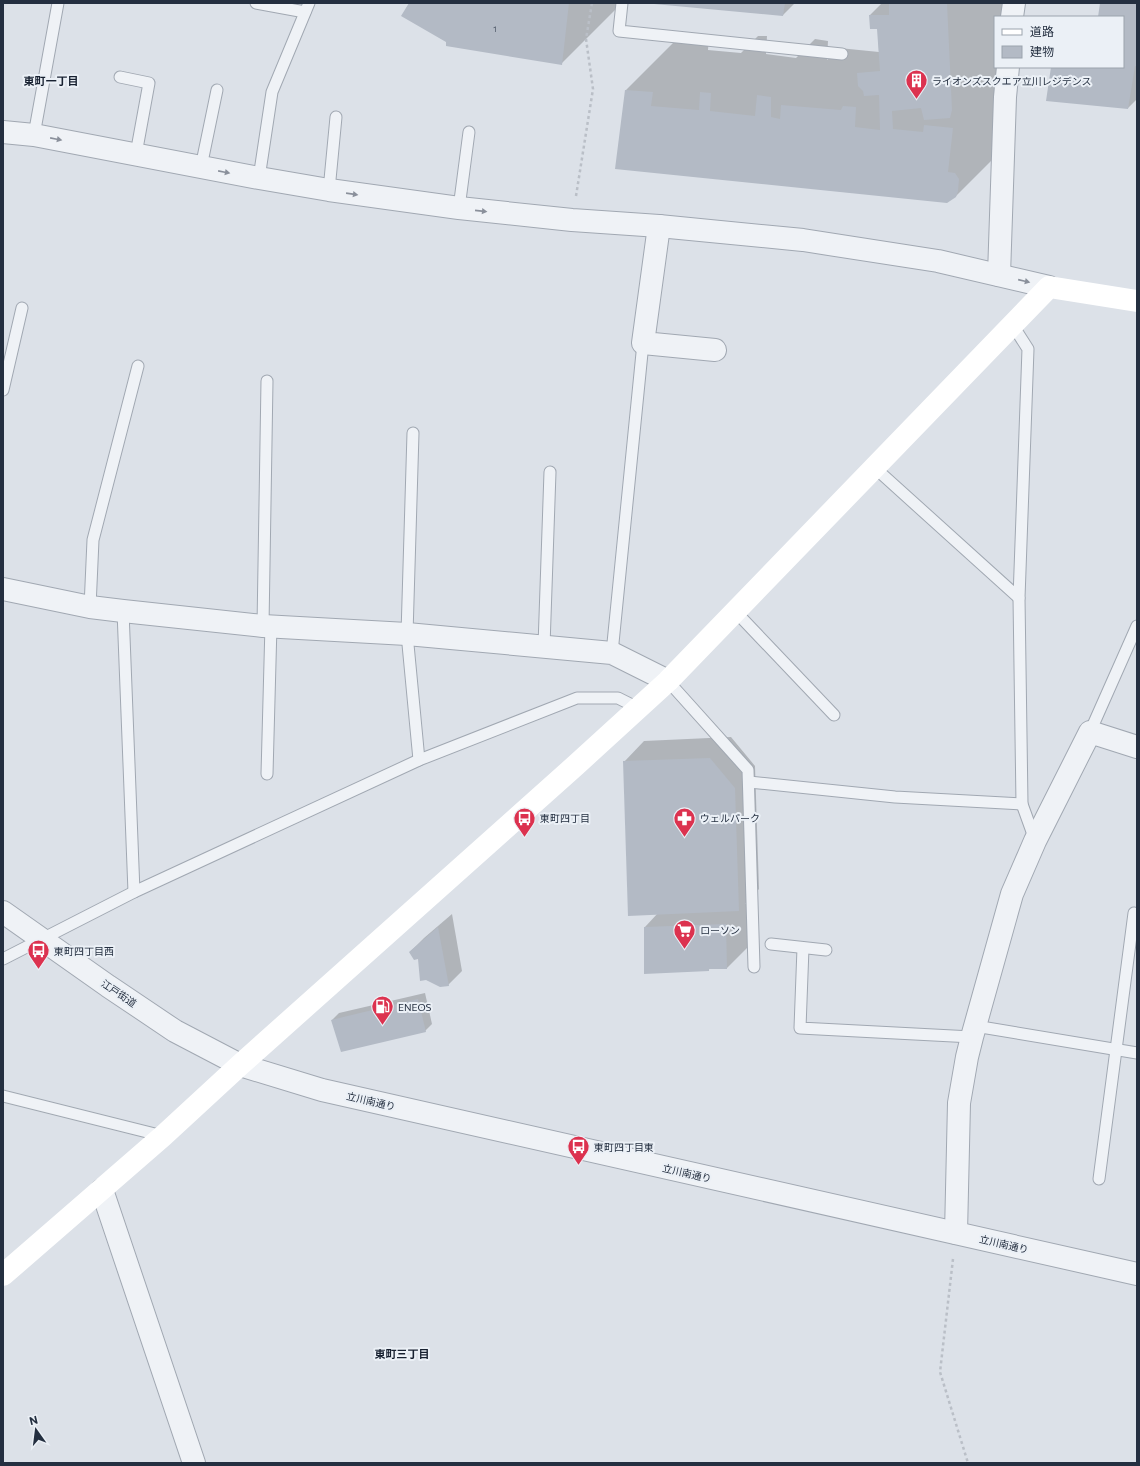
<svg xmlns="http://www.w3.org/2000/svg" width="1140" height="1466" font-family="Commissioner,'Noto Sans JP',sans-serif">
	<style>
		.shadow { fill: #0003 }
		.building { fill: #b3bac5 }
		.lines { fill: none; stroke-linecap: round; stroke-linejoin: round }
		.service-casing { stroke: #a1a8b2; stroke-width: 13 }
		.minor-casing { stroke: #a1a8b2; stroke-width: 24 }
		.tertiary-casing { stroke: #a1a8b2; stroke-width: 24 }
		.path { stroke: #babfc7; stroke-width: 2.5; stroke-dasharray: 3 3; stroke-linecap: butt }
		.service { stroke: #eff2f6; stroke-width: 11 }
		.minor { stroke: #eff2f6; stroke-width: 22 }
		.tertiary { stroke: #eff2f6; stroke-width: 22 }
		.secondary { stroke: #fff; stroke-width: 22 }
		.oneway { fill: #8a909b }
		.labels { text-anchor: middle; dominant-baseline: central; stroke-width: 4; stroke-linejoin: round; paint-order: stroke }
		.number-label { font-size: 8px; fill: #485261 }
		.poi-label { font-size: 10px; fill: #242f40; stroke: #ebf0f6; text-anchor: start }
		.street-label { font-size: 10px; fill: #242f40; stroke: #ebf0f6 }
		.neighbourhood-label { font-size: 11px; font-weight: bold; fill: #172030; stroke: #ebf0f6 }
	</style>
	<rect width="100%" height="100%" fill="#dce1e8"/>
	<!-- shadow -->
	<g class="shadow">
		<path d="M410,3H619L618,7L561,64L447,41Z"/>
		<path d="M653,3H795L783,15Z"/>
		<path d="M882,3H1006L1007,17H995V67H1000L997,70L1009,72L1012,116L1015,122V134L1013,139L955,197L616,168L626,90L683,33L709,36L708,50L741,53L758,36H767L766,54L796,58L815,39L828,41L827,60L839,48L879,52L878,28L870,15Z"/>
		<path d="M1102,3H1137V99L1128,108L1052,67H1123V17H1100Z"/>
		<path d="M731,737L755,766L759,889L745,904L747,903L748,947L727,968H711L708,970L645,927L658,913L624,762L644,741Z"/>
		<path d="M452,914L462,971L448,985L419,958L410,952L424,938Z"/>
		<path d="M425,993L432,1024L425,1031L332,1020L339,1013Z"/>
	</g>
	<!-- building -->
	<g class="building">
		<path d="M409,3H569L562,65L446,46V42L401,16Z"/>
		<path d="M654,3H785L783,16L654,4Z"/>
		<path d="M889,3H947L952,110L950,118L924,120L921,108L892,111L893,129L923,132L924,125L953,128L948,172L955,173L959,179L958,191L956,197L947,203L615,169L625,90L653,92L651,106L699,110L700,92L711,93L710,111L755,116L757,95L771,97V117L780,119L781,105L841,110L843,106L856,107L855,127L880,130L879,95L864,96L863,91L858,86L857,73L880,71L877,29H870L869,15H889Z"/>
		<path d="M1100,3H1137V67L1135,66L1128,109L1046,101L1051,67H1123V17H1098Z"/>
		<path d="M710,758L735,788L739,911L628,916L623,761Z"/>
		<path d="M726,924L727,969H709V971L644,974V927Z"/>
		<path d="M438,927L449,986L440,987L426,980L420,981L418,959L414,960L409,952Z"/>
		<path d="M418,999L426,1032L341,1052L331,1020Z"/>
	</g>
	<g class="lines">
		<defs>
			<g id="service">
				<path d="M256,3L305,12"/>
				<path d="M622,3L619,31L842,54"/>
				<path d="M120,77L149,83L136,154"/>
				<path d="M34,135L58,3"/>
				<path d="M201,167L217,90"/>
				<path d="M259,178L272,92L309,3"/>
				<path d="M329,190L336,117"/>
				<path d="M459,208L469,132"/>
				<path d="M1012,324L1028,349L1019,598L1022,804L1035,840"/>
				<path d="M3,390L22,308"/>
				<path d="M413,433L407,634L419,760"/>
				<path d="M874,467L1019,598"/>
				<path d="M90,607L93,540L138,366"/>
				<path d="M123,611L134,892"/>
				<path d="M735,611L834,715"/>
				<path d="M263,626L267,381"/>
				<path d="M544,646L550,472"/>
				<path d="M612,653L643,343"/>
				<path d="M668,681L748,770L754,967"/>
				<path d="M1090,732L1137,626"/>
				<path d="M267,774L271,625"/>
				<path d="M749,782L895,797L1022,804"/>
				<path d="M771,944L826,950"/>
				<path d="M803,948L800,1028L972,1037"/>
				<path d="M3,959L134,892L419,760L577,698H618L638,708"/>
				<path d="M975,1026L1137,1053"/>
				<path d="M3,1096L163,1136"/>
				<path d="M1099,1179L1134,913"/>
			</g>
			<g id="minor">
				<path d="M1012,17L1014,3"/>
				<path d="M3,132L34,135L259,178L329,190L459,208L572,220L659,226L803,240L938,261L1049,287"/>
				<path d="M659,226L643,343L715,350"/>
				<path d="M999,275L1005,97L1008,67"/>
				<path d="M102,1190L194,1463"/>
				<path d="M956,1233L959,1103L967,1057L972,1037L1012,894L1035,841L1090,732L1137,747"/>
			</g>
			<g id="tertiary">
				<path d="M3,589L90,607L123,611L263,626L407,634L612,653L668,681"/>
				<path d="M3,912L108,986L175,1031L240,1065L322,1090L1137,1274"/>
			</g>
		</defs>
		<!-- service casing -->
		<use href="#service" class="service-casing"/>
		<!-- minor casing -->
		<use href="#minor" class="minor-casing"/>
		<!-- tertiary casing -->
		<use href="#tertiary" class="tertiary-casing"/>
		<!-- path -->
		<g class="path">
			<path d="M576,196L593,89L586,39L592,3"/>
			<path d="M953,1259L940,1372L968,1463"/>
		</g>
		<!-- service -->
		<use href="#service" class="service"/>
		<!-- minor -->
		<use href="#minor" class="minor"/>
		<!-- tertiary -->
		<use href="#tertiary" class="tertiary"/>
		<!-- secondary -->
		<path class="secondary" d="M3,1275L163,1136L240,1065L576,765L668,681L1049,287L1137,301"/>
	</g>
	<!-- one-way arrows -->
	<defs><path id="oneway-solid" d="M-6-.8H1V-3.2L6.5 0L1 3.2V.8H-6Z"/></defs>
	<g class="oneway">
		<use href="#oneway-solid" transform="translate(56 139) rotate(11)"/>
		<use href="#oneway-solid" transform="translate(224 172) rotate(11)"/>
		<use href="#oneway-solid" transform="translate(352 194) rotate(8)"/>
		<use href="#oneway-solid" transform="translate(481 211) rotate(6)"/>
		<use href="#oneway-solid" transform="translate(1024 281) rotate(13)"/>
	</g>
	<!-- icons -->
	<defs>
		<symbol id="building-pin" viewBox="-11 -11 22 30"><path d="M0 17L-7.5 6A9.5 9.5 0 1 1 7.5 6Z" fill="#dc324f" stroke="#ebf0f6"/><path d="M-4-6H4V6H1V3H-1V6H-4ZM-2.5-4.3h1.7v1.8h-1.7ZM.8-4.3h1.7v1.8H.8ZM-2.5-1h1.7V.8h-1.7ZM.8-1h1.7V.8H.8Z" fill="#fff"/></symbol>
		<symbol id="bus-pin" viewBox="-11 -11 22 30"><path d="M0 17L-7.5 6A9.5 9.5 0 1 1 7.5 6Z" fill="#dc324f" stroke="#ebf0f6"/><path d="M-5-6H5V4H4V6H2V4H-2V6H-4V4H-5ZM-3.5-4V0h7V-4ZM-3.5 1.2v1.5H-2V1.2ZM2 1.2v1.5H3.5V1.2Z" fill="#fff"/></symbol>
		<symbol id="pharmacy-pin" viewBox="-11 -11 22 30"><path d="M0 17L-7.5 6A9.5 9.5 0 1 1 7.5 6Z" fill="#dc324f" stroke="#ebf0f6"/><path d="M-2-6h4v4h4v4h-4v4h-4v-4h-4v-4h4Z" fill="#fff"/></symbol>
		<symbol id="supermarket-pin" viewBox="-11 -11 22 30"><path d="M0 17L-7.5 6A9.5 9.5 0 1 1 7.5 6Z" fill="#dc324f" stroke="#ebf0f6"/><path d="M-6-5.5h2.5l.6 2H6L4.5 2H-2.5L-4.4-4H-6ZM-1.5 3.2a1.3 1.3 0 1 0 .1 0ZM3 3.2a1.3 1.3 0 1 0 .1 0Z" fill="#fff"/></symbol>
		<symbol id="fuel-pin" viewBox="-11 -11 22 30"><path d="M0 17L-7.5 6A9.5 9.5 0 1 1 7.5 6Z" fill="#dc324f" stroke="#ebf0f6"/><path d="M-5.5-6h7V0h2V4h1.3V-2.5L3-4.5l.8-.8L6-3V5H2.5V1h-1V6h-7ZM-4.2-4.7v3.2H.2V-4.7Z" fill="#fff"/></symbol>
	</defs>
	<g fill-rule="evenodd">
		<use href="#building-pin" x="904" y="68" width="25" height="34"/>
		<use href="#bus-pin" x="512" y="806" width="25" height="34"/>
		<use href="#pharmacy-pin" x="672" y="806" width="25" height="34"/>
		<use href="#supermarket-pin" x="672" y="918" width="25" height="34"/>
		<use href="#bus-pin" x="26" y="938" width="25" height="34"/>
		<use href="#fuel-pin" x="370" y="994" width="25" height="34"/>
		<use href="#bus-pin" x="566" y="1134" width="25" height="34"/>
	</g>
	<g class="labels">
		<!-- number labels -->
		<g class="number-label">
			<text x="495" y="29">1</text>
		</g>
		<!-- poi labels -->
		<g class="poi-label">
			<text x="932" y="81">ライオンズスクエア立川レジデンス</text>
			<text x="540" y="818">東町四丁目</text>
			<text x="700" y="818">ウェルパーク</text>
			<text x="700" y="930">ローソン</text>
			<text x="54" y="951">東町四丁目西</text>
			<text x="398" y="1007">ENEOS</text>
			<text x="594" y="1147">東町四丁目東</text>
		</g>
		<!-- street labels -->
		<g class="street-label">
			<text transform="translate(119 993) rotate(34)">江戸街道</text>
			<text transform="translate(371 1101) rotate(13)">立川南通り</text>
			<text transform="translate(687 1173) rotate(13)">立川南通り</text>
			<text transform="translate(1004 1244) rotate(13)">立川南通り</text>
		</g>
		<!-- neighbourhood labels -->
		<g class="neighbourhood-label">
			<text x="51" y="80">東町一丁目</text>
			<text x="402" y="1353">東町三丁目</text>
		</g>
	</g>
	<!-- border -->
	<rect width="1140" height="1466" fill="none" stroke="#242f40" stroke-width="8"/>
	<!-- legend -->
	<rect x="994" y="16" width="130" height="52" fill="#ebf0f6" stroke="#9ba3ad"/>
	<rect x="1002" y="29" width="20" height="6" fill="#ffffff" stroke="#9ba3ad"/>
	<text x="1030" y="36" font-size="12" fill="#242f40">道路</text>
	<rect x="1002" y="46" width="20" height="12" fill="#b3bac5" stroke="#9ba3ad"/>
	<text x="1030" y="56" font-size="12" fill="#242f40">建物</text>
	<!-- north arrow -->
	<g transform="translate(36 1430) rotate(346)" stroke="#ebf0f6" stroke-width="3" paint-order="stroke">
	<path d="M0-3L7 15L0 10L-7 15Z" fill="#242f40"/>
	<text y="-6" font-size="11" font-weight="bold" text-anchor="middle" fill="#242f40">N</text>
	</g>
</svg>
